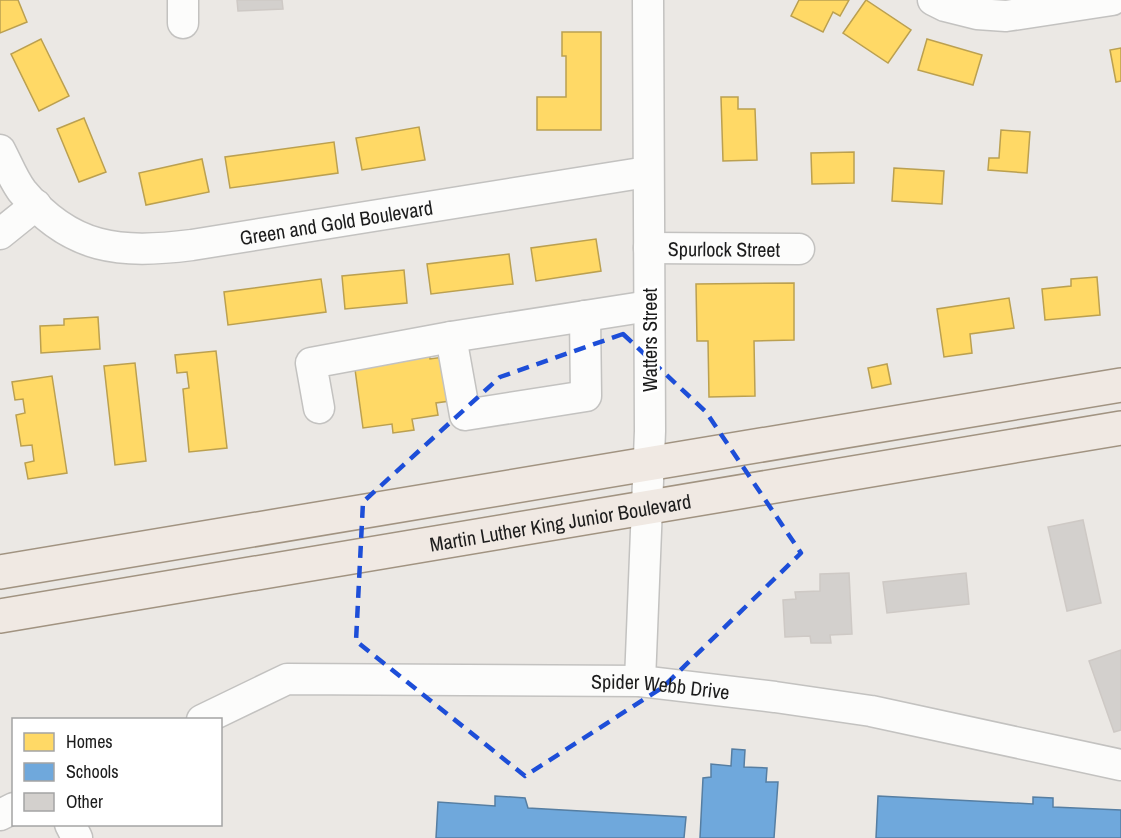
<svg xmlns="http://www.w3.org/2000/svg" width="1121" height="838" font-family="'Archivo Narrow',sans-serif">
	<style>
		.homes { fill: #ffd966; stroke: #bba050; stroke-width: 1.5 }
		.schools { fill: #6fa8dc; stroke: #567ea2; stroke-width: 1.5 }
		.building { fill: #d3d0cd; stroke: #cec9c5; stroke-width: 1.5 }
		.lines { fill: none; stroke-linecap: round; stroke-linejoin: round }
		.minor-casing { stroke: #c3c2c0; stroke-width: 33 }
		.major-casing { stroke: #a19381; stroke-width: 36 }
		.minor { stroke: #fcfcfb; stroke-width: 30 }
		.major { stroke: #f0e9e3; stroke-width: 33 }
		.marked { fill: none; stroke: #1d4ed8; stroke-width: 4.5; stroke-dasharray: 12 8; stroke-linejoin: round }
		.labels { text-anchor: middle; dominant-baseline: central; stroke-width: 6; stroke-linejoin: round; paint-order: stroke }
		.street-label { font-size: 20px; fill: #1c1c1c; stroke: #fff }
	</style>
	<rect width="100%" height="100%" fill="#ebe8e4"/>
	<!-- homes -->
	<g class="homes">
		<path d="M0,0H18L27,22L0,33Z"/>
		<path d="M799,0H849L840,16L833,12L823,32L791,16Z"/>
		<path d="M866,0L911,30L888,63L843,33Z"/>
		<path d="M562,32H601V130H537V97H566V56H562Z"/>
		<path d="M41,39L69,96L39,111L11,54Z"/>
		<path d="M927,39L982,55L973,85L918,70Z"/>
		<path d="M1121,48V81L1116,82L1110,50Z"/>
		<path d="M721,97H738V109H755L757,160L723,161Z"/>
		<path d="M84,118L106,172L79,182L57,129Z"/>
		<path d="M419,127L425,160L362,170L356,138Z"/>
		<path d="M1001,130L1030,132L1027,173L988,170L989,158H999Z"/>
		<path d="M334,142L338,173L230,188L225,157Z"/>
		<path d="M854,152V183L812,184L811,153Z"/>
		<path d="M202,159L209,192L146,205L139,173Z"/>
		<path d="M894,168L944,171L942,204L892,201Z"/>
		<path d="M596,239L601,271L536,281L531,248Z"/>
		<path d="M509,254L513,284L431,294L427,264Z"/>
		<path d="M404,270L407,303L345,309L342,276Z"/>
		<path d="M1097,277L1100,315L1045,320L1042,289L1071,286V279Z"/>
		<path d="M321,279L326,312L228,325L224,292Z"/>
		<path d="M794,283V340L754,341L755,396L709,397L708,341H697L696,284Z"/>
		<path d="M1009,298L1014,328L970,334L972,353L944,357L937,309Z"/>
		<path d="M98,317L100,349L41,353L40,326L64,325V319Z"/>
		<path d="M216,351L227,448L189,452L183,389L189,388L187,372L177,373L175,355Z"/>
		<path d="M429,352L430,359L451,356L457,400L436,403L438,415L412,419L414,430L393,433L392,424L363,428L354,362Z"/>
		<path d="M135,363L146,461L115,465L104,366Z"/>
		<path d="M887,364L891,384L872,388L868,368Z"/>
		<path d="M52,376L67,473L28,479L25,463L34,461L32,445L21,446L16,415L25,413L23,399L15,400L12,382Z"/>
	</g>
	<!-- schools -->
	<g class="schools">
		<path d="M732,749L745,750L744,767L767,768L766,782H778L774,838H700L703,778L711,777V764L731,766Z"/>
		<path d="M495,796L525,798L528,808L686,817L684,838H436L438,802L495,806Z"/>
		<path d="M878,796L1033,804V797L1053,798V807L1121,810V838H876Z"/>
	</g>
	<!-- building -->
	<g class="building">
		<path d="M237,0H282L283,9L238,11Z"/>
		<path d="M1083,520L1101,603L1067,611L1048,527Z"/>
		<path d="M849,573L852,634L830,635L831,643H811L810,636L785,637L783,600L796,599L795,592L820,591V574Z"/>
		<path d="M966,573L969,604L887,613L883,582Z"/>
		<path d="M1121,650V730L1114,732L1089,661Z"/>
	</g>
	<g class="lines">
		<defs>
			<g id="minor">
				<path d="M933,0L945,6L977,14L1006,16L1112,0"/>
				<path d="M183,23V0"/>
				<path id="s1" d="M0,150C7,163 13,179 22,191C71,250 120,254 192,245L647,172"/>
				<path d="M0,234L36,205"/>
				<path id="s2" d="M649,248L799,249"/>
				<path d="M451,337L465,415L586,396L585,316"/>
				<path d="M319,408L311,363L451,337L649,306"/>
				<path d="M640,681L650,431L648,0"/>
				<path id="s3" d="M202,720L287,679L640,681L775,697L871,711L1121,765"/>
				<path d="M0,815L14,808"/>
				<path d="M70,824L77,838"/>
			</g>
			<g id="major">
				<path d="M0,572L1121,385"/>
				<path id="s4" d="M0,616L1121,428"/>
			</g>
		</defs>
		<!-- minor casing -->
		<use href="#minor" class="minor-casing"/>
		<!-- major casing -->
		<use href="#major" class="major-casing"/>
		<!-- minor -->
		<use href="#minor" class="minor"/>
		<!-- major -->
		<use href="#major" class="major"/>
	</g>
	<!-- marked area -->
	<path class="marked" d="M623,334L706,412L801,553L663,687L525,776L356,641L363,502L500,377Z"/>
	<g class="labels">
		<!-- street labels -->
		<g class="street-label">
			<text stroke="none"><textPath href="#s1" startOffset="381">Green and Gold Boulevard</textPath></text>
			<text stroke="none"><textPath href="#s2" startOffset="75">Spurlock Street</textPath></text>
			<text transform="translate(649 340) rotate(-90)">Watters Street</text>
			<text stroke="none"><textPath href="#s4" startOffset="568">Martin Luther King Junior Boulevard</textPath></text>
			<text stroke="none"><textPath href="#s3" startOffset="468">Spider Webb Drive</textPath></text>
		</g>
	</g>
	<!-- legend -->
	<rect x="12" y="718" width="210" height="108" fill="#ffffff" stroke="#a4a4a4" stroke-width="1.5"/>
	<rect x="24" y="733" width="30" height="18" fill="#ffd966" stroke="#a4a4a4" stroke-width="1.5"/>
	<text x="66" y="748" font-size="18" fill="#1c1c1c">Homes</text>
	<rect x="24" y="763" width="30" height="18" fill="#6fa8dc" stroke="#a4a4a4" stroke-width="1.5"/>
	<text x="66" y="778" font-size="18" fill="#1c1c1c">Schools</text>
	<rect x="24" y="793" width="30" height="18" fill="#d3d0cd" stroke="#a4a4a4" stroke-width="1.5"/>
	<text x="66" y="808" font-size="18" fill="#1c1c1c">Other</text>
</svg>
